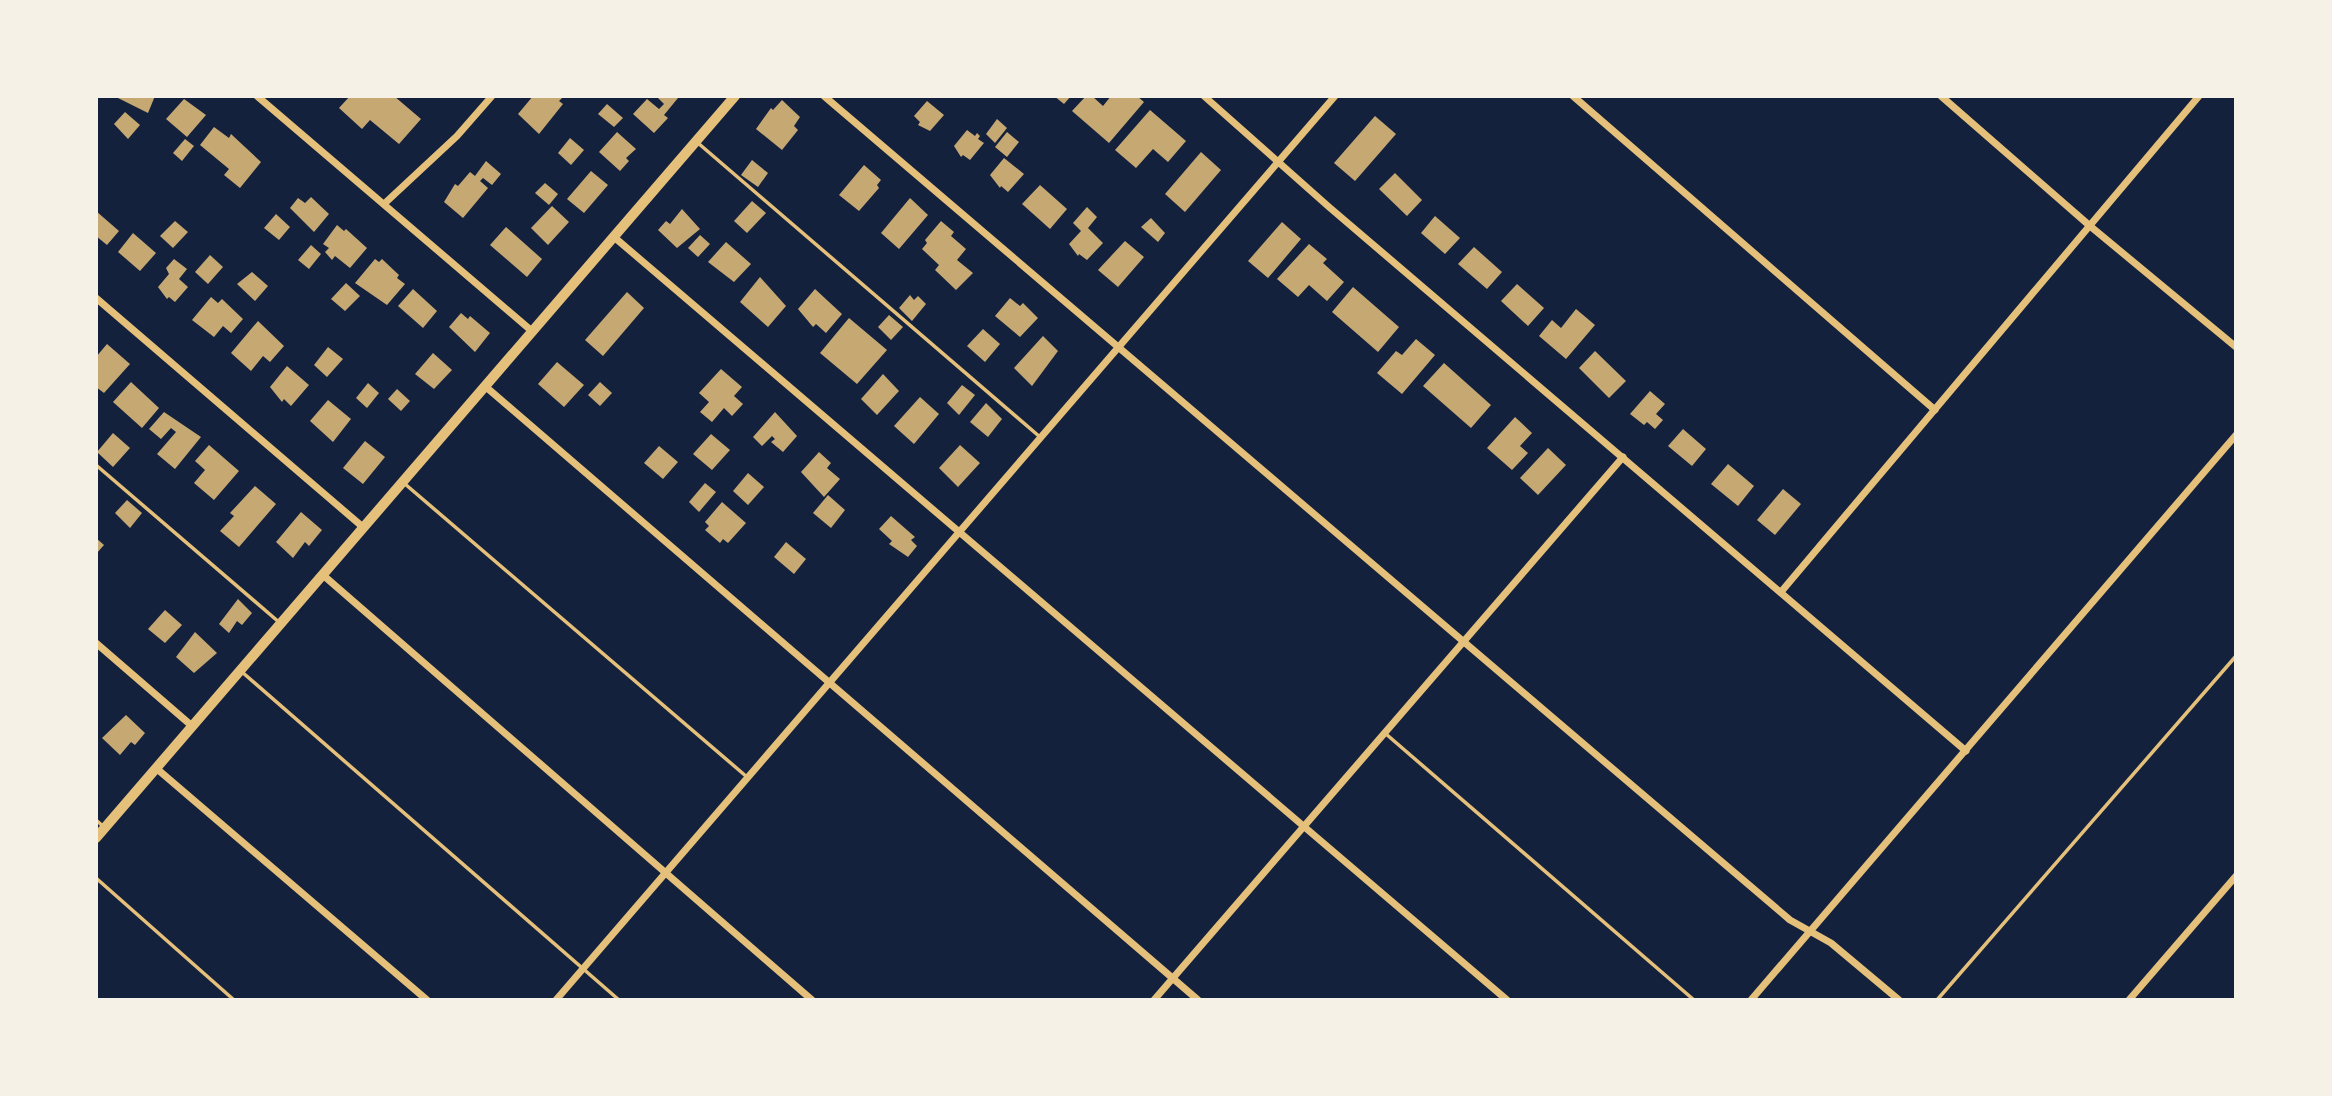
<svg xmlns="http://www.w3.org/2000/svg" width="2332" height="1096" font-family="'Space Grotesk',sans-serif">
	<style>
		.building { fill: #c6a872 }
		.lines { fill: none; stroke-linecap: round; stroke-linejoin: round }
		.service { stroke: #e5c07b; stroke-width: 3.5 }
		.minor { stroke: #e5c07b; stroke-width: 7 }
		.tertiary { stroke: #e5c07b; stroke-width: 10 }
	</style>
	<rect width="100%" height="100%" fill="#14213d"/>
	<!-- building -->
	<g class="building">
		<path d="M114,96H155L148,113Z"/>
		<path d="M350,96H394L421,119L399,144L370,120L362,129L339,108Z"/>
		<path d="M533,96H564L559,101L563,104L539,134L518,114Z"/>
		<path d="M656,96L678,98L664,115L668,118L654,133L633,114L647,99L659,109L664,104Z"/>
		<path d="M1054,96H1071L1064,104Z"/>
		<path d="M1086,96H1092L1103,106L1111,96H1137L1144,102L1109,143L1072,111Z"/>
		<path d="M184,99L206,115L187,137L166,119Z"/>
		<path d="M782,100L800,117L794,126L798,130L782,150L756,129L771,108L773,110Z"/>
		<path d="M927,101L944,115L930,131L918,125L920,122L914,116Z"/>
		<path d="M607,104L623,118L614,127L598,114Z"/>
		<path d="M1150,110L1186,141L1168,162L1153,149L1136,168L1115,150Z"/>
		<path d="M125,112L140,125L128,139L114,124Z"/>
		<path d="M1375,116L1396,134L1355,181L1334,163Z"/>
		<path d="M997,119L1007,128L995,143L986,134Z"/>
		<path d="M214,127L229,138L231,134L261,162L240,188L224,175L229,169L200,145Z"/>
		<path d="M967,130L975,136L977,133L980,136L978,139L984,143L970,160L963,155L961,157L954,146Z"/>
		<path d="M617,132L636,149L626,158L629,161L620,171L599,152Z"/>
		<path d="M1007,132L1019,142L1007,157L995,147Z"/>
		<path d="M570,138L584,150L571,165L558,153Z"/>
		<path d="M185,139L194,146L182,161L173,153Z"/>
		<path d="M1201,152L1221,170L1185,212L1165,194Z"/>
		<path d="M1004,158L1024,174L1008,192L1001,186L1000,188L990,175Z"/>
		<path d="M752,160L768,173L758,187L741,175Z"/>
		<path d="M486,161L501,174L492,185L483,178L480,181L488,188L463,218L444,202L455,184L458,186L470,172L475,176Z"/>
		<path d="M864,165L881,180L877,185L879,188L859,211L839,195Z"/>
		<path d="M591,171L608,185L584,213L567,199Z"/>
		<path d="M1395,173L1422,200L1407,216L1379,189Z"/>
		<path d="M545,183L558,194L549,205L535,193Z"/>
		<path d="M1040,185L1067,209L1050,229L1022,204Z"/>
		<path d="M311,197L329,214L314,232L290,208L298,198L305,203Z"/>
		<path d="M910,198L928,215L899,249L881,233Z"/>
		<path d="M752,201L766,213L747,233L734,221Z"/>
		<path d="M552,206L569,222L548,245L531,228Z"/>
		<path d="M1087,207L1097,217L1088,228L1103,243L1087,260L1079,254L1078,256L1069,244L1081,231L1073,223Z"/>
		<path d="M682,209L700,229L677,248L658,230L666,221L670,224Z"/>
		<path d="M96,211L119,231L107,245L96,236Z"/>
		<path d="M276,214L290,227L279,240L264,228Z"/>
		<path d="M1435,216L1460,238L1445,254L1421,233Z"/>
		<path d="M1151,218L1165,233L1158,242L1141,227Z"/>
		<path d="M175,221L188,232L173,248L160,236Z"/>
		<path d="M941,221L954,232L951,236L966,249L957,260L973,273L956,290L935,270L939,265L922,249L927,243L925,240Z"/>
		<path d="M1282,222L1301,239L1268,278L1248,261Z"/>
		<path d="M337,225L344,231L346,229L367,248L350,268L335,256L332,260L325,252L329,248L323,244Z"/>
		<path d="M506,227L542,259L527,277L490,245Z"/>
		<path d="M133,233L156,253L140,271L118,252Z"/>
		<path d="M700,235L710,244L698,257L688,248Z"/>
		<path d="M1125,241L1144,257L1118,287L1098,270Z"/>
		<path d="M726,242L751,264L734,282L708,262Z"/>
		<path d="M1309,244L1327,259L1323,263L1344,282L1327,301L1309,285L1298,297L1277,279Z"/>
		<path d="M311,245L321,254L309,269L298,260Z"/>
		<path d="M1474,247L1502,272L1487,289L1458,264Z"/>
		<path d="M210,255L223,267L208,284L195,272Z"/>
		<path d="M174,259L187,269L179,279L188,287L175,302L169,297L167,299L158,287L169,274L166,268Z"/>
		<path d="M375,259L379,262L382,259L399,275L397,278L405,284L387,305L355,283Z"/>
		<path d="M252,272L268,286L255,301L237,284Z"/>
		<path d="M760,277L786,306L768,327L740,302Z"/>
		<path d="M346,283L360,296L345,311L331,299Z"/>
		<path d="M1517,284L1544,308L1528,326L1501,301Z"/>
		<path d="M1353,287L1399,327L1378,352L1332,312Z"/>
		<path d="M413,289L437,311L423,328L398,306Z"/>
		<path d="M815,289L842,314L826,333L816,324L813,327L798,309Z"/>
		<path d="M627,292L644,308L603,356L585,340Z"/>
		<path d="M910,295L914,300L918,296L926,304L912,321L899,308Z"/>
		<path d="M211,297L218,303L222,299L243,319L231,333L223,326L214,337L192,320Z"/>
		<path d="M1010,298L1020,306L1023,303L1038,318L1020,337L995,316Z"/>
		<path d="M1576,309L1595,325L1566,359L1539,336L1552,320L1561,328Z"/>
		<path d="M461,313L468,319L470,316L490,333L475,352L449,327Z"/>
		<path d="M889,315L903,327L891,340L878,327Z"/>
		<path d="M849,318L887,350L857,384L820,353Z"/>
		<path d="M258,321L284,346L270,362L263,356L251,371L231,353Z"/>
		<path d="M983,329L1000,344L985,362L967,346Z"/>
		<path d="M1043,336L1058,351L1032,386L1014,368Z"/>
		<path d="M1416,339L1435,355L1402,394L1377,373L1396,351L1402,355Z"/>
		<path d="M107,344L130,364L104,393L96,387V357Z"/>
		<path d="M328,347L343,359L327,377L314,365Z"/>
		<path d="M1595,351L1626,381L1609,398L1579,368Z"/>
		<path d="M433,353L452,370L434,389L415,374Z"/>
		<path d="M557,362L584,385L564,407L538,384Z"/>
		<path d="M1444,363L1491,405L1471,428L1423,386Z"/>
		<path d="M287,366L309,385L291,406L284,399L282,402L270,387Z"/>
		<path d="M721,369L742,387L734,396L743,404L732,416L724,408L712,422L700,412L709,402L699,393Z"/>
		<path d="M883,374L899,391L877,415L861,399Z"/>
		<path d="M131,382L159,408L142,428L113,402Z"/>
		<path d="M600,382L612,393L600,406L588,395Z"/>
		<path d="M368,383L379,393L367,408L356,398Z"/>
		<path d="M962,385L975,395L959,415L947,403Z"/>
		<path d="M397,389L410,401L401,411L388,399Z"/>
		<path d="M1650,391L1665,404L1656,414L1663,420L1655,429L1647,422L1644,425L1630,414Z"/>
		<path d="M920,397L939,414L914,444L894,426Z"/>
		<path d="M328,400L351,419L333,442L310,421Z"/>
		<path d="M986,403L1002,419L988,437L970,422Z"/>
		<path d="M164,412L201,437L175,469L157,454L176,432L171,428L161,439L149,429Z"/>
		<path d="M775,412L797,436L783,452L771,442L775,439L772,436L762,446L753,437Z"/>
		<path d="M1515,417L1532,433L1520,446L1528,453L1512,470L1487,448Z"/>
		<path d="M1683,429L1706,449L1692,466L1668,446Z"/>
		<path d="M113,433L130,448L113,467L97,452Z"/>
		<path d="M711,434L730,450L712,470L693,454Z"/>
		<path d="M365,441L385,457L363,484L343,468Z"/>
		<path d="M209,445L239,471L214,500L194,483L205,470L195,461Z"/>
		<path d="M960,445L980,463L958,487L939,468Z"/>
		<path d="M659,446L678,462L663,479L644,463Z"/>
		<path d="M1548,448L1566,465L1538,495L1520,478Z"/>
		<path d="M819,452L831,463L827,468L840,479L824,497L801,472Z"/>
		<path d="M1728,464L1754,486L1738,506L1711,484Z"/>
		<path d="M748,473L764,487L748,505L733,491Z"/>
		<path d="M705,483L716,492L699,512L689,502Z"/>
		<path d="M255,486L276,504L239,547L220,531L234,516L230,513Z"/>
		<path d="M1783,489L1801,504L1775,535L1757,520Z"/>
		<path d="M828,495L845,510L831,528L813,513Z"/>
		<path d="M127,500L142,513L130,528L115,513Z"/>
		<path d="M722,502L746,523L728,543L723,539L720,543L705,530L709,526L705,522Z"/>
		<path d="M301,512L322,530L309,546L305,542L293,558L276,542Z"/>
		<path d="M891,516L915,537L911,540L917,546L908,557L889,544L892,541L879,529Z"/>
		<path d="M96,538L104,545L96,554Z"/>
		<path d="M786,542L806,559L794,574L774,557Z"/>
		<path d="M238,599L252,613L242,625L237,621L229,633L219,624Z"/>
		<path d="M165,610L182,625L165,643L148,629Z"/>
		<path d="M195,632L217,653L194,673L176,657Z"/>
		<path d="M126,715L145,733L135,745L131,742L120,755L102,738Z"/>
	</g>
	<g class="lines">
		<!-- service -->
		<g class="service">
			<path d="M698,143L1040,437"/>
			<path d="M96,465L280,623"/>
			<path d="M405,484L747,777"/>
			<path d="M242,672L619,1000"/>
			<path d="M1386,734L1694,1000"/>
			<path d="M96,820L105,828"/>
			<path d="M96,878L234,1000"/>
			<path d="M1937,1000L2236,656"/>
		</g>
		<!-- minor -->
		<g class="minor">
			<path d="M257,96L533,332"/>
			<path d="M824,96L1790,920L1831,943L1899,1000"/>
			<path d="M1204,96L1329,207L1966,751"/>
			<path d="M1573,96L1935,410"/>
			<path d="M1941,96L2090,226L2236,347"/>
			<path d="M384,204L457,136L492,96"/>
			<path d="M614,237L1507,1000"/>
			<path d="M96,298L364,528"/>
			<path d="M486,387L1198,1000"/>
			<path d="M323,575L812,1000"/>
			<path d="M1781,592L2199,96"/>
			<path d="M96,643L192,726"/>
			<path d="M156,768L427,1000"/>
			<path d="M556,1000L1335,96"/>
			<path d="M1154,1000L1623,457"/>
			<path d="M1751,1000L2236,435"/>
			<path d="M2129,1000L2236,876"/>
		</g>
		<!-- tertiary -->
		<path class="tertiary" d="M96,838L735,96"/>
	</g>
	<!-- border -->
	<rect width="2332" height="1096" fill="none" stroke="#f6f1e7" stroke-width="196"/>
</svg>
